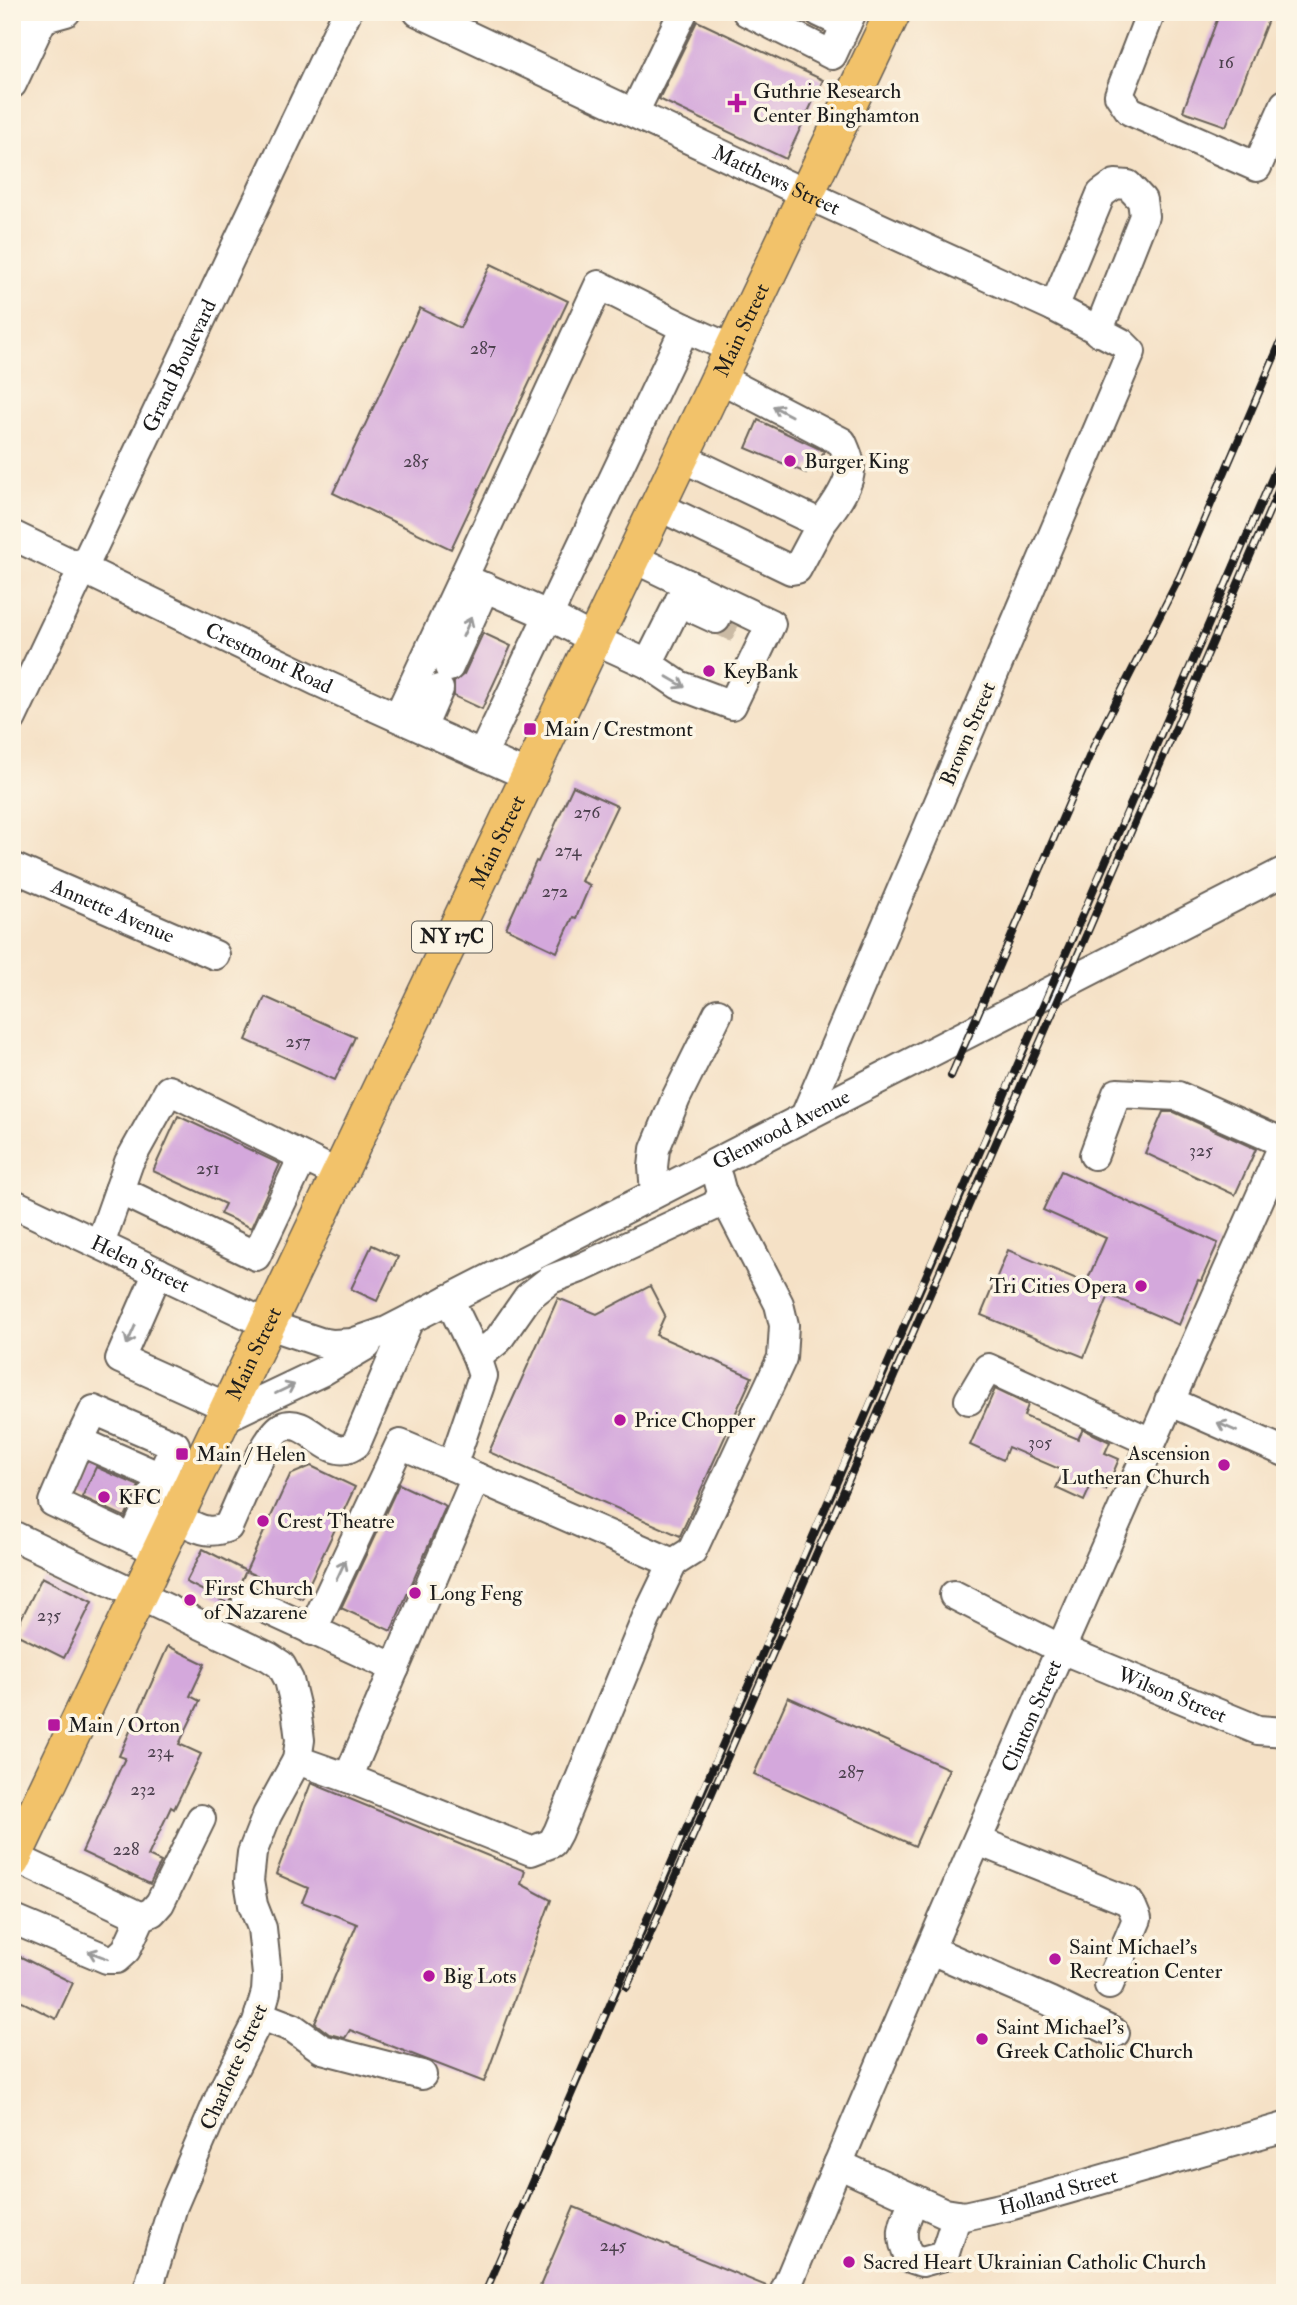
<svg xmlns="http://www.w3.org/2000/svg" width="1297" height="2305" font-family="'IM FELL Double Pica',serif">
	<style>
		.building { fill: #d4a8dc }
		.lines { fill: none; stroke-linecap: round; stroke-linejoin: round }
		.minor-tunnel { stroke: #cabaa4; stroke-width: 28; stroke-dasharray: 28 14; stroke-linecap: butt }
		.minor-casing { stroke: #686158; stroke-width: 32 }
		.major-casing { stroke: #686158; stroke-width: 38 }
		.minor { stroke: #fff; stroke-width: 28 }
		.major { stroke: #f2c26a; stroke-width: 35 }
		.rail-casing { stroke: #1c1c1c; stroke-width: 8 }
		.rail { stroke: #fcf5e5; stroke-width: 5; stroke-dasharray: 16; stroke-linecap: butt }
		.oneway { stroke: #999 }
		.poi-dot { fill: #b5179e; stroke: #fcf5e5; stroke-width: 2.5 }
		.labels { text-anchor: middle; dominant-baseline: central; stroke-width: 7; stroke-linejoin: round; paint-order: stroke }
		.number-label { font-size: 18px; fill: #4a3f4c }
		.shield { fill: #fcf5e5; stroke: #5f5d58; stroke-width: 2 }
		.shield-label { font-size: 19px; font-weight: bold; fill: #1c1c1c }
		.poi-label { font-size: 21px; fill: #1c1c1c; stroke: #fcf5e5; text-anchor: start }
		.street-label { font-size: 21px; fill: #1c1c1c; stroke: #fcf5e5 }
	</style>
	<rect width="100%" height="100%" fill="#fcf5e5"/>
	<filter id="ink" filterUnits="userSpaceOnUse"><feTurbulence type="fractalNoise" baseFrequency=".0143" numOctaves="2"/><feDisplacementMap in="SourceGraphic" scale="14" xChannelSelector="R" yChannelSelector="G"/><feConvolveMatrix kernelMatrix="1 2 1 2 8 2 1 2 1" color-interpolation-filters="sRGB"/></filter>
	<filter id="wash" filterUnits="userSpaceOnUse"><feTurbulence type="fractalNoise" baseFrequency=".00686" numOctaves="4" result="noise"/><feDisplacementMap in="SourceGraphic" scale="28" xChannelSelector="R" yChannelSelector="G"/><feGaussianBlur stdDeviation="1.57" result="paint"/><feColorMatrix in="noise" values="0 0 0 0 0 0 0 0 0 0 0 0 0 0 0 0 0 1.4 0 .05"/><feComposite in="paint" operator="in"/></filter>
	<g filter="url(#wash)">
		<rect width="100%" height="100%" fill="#f5e1c6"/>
		<g id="blocks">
			<!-- building -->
			<g class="building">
				<path d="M1220,12H1271L1226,126L1183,111Z"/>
				<path d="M697,21L823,80L786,159L659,99Z"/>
				<path d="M491,264L568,301L451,549L333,493L420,308L460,328Z"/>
				<path d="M758,420L824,451L817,468L809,465L806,473L746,448Z"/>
				<path d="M483,633L511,646L482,709L454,696V682L464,674Z"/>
				<path d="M573,786L617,806L581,881L590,885L576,918L573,917L557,952L506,928L536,861L538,862Z"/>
				<path d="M265,997L355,1037L335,1080L246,1040Z"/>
				<path d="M1163,1112H1174L1256,1149L1235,1195L1145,1153Z"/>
				<path d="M178,1116L280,1164L251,1228L220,1214L225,1204L153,1171Z"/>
				<path d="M1061,1171L1218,1243L1201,1281L1198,1280L1179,1325L1109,1295L1084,1357L981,1315L1008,1250L1086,1283L1106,1238L1043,1210Z"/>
				<path d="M372,1245L398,1257L377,1301L351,1289Z"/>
				<path d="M650,1286L665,1315L656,1335L752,1377L680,1536L489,1452L558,1298L597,1314Z"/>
				<path d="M995,1389L1028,1405L1024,1416L1078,1439L1083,1429L1110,1442L1105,1453L1119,1459L1106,1490L1092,1483L1084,1501L1056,1488L1064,1471L1008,1447L1003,1460L970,1445Z"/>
				<path d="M311,1466L355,1487L302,1599L246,1571L290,1475Z"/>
				<path d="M96,1467L139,1486L125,1517L82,1497Z"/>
				<path d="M399,1484L446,1506L391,1631L341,1608Z"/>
				<path d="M203,1549L246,1571L239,1586L232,1592L229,1604L186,1582Z"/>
				<path d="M42,1577L92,1602L64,1658L14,1633Z"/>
				<path d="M168,1646L205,1664L190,1696L200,1701L179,1744L201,1754L174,1809L171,1807L148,1856L161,1862L150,1884L82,1852L125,1758L119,1756Z"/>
				<path d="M788,1697L949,1769L915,1846L754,1774Z"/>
				<path d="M311,1783L525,1871L521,1884L551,1900L484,2082L350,2030L345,2038L329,2034L315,2023L357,1924L302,1902L308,1888L276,1874Z"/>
				<path d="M17,1955L73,1983L56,2019L12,1997V1964Z"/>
				<path d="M574,2207L769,2287L768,2293H537Z"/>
			</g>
		</g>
	</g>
	<g filter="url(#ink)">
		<use href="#blocks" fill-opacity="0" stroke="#686158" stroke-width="2"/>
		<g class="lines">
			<!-- minor-tunnel -->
			<path class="minor-tunnel" d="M716,619L737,629"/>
			<defs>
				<g id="minor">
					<path id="s1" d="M418,12L806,194L1054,307L1122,343L1131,352L805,1116"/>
					<path d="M747,12L832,55L852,12"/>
					<path d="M819,12L846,25"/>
					<path d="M1151,12L1119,95L1130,111L1257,167L1285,104"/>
					<path d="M12,27L66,12"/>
					<path d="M12,84L43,18"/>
					<path d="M634,113L683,12"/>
					<path d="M1054,307L1101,194L1115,184L1128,185L1142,200L1144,216L1098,332"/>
					<path d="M719,378L842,442C846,451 850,460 850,469C850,486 831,511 821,524"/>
					<path d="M658,506L791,570L797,569L821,524L681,457"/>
					<path id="s2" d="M12,535L319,682L528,776"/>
					<path d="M463,578L599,285L685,328L732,349"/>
					<path d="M679,602L716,619"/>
					<path d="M648,664L688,584"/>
					<path d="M449,667L485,587"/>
					<path d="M398,717L463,578L548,615L593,639L648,664L679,685L732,705L771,624L633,558"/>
					<path id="s3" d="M12,718L347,12"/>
					<path d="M422,728L439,689"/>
					<path d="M482,755L685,328"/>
					<path id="s4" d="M12,867L215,955"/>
					<path d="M1094,1155L1117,1093L1178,1096L1284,1143"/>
					<path d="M119,1190L256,1256L303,1157"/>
					<path d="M655,1193L653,1167L655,1149L676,1098L718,1013"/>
					<path id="s5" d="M12,1203L269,1325L320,1342L333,1344L352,1343L387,1331L1285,871"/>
					<path d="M100,1244L129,1162L169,1090L340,1175"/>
					<path d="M158,1272L120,1359L229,1408"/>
					<path d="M477,1357L498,1340L528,1297L551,1279L583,1267L716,1205L722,1193L718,1178"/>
					<path d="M969,1400L988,1368L1151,1442"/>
					<path d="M1169,1401L1285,1452"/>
					<path d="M224,1418L323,1371L367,1345"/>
					<path d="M79,1441L94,1410L175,1445L133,1539"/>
					<path d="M476,1477L673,1563"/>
					<path d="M176,1518C197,1527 206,1536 228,1527C238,1506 265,1436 282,1427C305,1416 324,1454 346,1449C350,1448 353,1446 356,1444L409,1320"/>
					<path d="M12,1535L269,1657L281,1665L289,1680L296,1709L300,1740L297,1760L267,1815L252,1853L249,1881L253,1905L262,1928L267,1975L266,1992L257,2023L221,2094L173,2206L147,2293"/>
					<path d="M160,1552L53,1502L79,1441L190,1490"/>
					<path id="s6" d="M954,1595L1061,1649L1258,1730L1285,1732"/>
					<path d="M247,1600L395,1668"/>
					<path d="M312,1631L400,1444L452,1466"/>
					<path d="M297,1760L348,1778L476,1477L452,1466L483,1376L477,1357L449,1299"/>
					<path d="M348,1778L531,1851L552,1843L558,1832L646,1619L673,1563L692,1551L782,1358L784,1325L779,1304L722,1193"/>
					<path d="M978,1841L1128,1901L1132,1907L1137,1919L1109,1985"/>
					<path d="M14,1857L141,1917"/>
					<path d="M12,1919L107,1959H116L126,1950L141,1917L152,1912L160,1903L201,1819"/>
					<path d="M931,1950L1049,2001L1115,2033"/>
					<path d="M259,2015L293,2028L322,2049L422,2075"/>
					<path id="s7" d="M838,2164L945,2213L964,2216L1009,2206L1285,2127"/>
					<path d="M914,2199C905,2223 896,2233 910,2258L922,2262L944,2256L957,2215"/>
					<path id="s8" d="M784,2293C945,1906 1116,1524 1285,1141"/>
				</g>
				<g id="major">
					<path id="s9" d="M12,1861L893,12"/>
				</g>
			</defs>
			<!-- minor casing -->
			<use href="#minor" class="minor-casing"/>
			<!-- major casing -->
			<use href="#major" class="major-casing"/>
			<!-- minor -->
			<use href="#minor" class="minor"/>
			<!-- major -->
			<use href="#major" class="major"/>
			<defs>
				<g id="rail">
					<path d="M951,1076L1095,743L1180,576L1285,332"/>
					<path d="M627,1987L1044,1033L1285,475"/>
					<path d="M485,2293C749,1677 1018,1063 1285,448"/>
				</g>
			</defs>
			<!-- rail casing -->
			<use href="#rail" class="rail-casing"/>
			<!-- rail -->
			<use href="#rail" class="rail"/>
		</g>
		<!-- one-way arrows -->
		<defs><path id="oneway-shaft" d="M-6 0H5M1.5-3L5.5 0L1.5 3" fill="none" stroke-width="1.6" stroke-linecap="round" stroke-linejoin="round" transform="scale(1.75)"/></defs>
		<g class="oneway">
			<use href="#oneway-shaft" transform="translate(782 411) rotate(-152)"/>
			<use href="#oneway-shaft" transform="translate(467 627) rotate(-66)"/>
			<use href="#oneway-shaft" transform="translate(676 682) rotate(30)"/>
			<use href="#oneway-shaft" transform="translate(131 1335) rotate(114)"/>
			<use href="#oneway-shaft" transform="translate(285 1389) rotate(-26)"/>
			<use href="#oneway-shaft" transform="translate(1227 1427) rotate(-156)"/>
			<use href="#oneway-shaft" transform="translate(341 1570) rotate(-65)"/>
			<use href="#oneway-shaft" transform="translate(98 1955) rotate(-159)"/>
		</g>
	</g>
	<!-- markers -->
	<g class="poi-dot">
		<path d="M733.5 92.5h7v7h7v7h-7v7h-7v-7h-7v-7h7z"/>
		<circle cx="790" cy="461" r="7"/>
		<circle cx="709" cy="671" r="7"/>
		<rect x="523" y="722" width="14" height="14" rx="3.5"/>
		<circle cx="1141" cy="1286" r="7"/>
		<circle cx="620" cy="1420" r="7"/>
		<rect x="175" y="1447" width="14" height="14" rx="3.5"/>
		<circle cx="1224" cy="1465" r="7"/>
		<circle cx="104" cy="1497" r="7"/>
		<circle cx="263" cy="1521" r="7"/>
		<circle cx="415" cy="1593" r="7"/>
		<circle cx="190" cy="1600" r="7"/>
		<rect x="47" y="1718" width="14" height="14" rx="3.5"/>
		<circle cx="1055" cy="1959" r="7"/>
		<circle cx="429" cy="1976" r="7"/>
		<circle cx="982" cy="2039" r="7"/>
		<circle cx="849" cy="2262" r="7"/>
	</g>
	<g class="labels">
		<!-- number labels -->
		<g class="number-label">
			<text x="1226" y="62">16</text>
			<text x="483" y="348">287</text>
			<text x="416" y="461">285</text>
			<text x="587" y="812">276</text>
			<text x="568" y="850">274</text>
			<text x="555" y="891">272</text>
			<text x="298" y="1041">257</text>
			<text x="1201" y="1150">325</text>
			<text x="208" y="1168">251</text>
			<text x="1040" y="1442">305</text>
			<text x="49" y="1615">235</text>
			<text x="160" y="1751">234</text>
			<text x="851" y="1772">287</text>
			<text x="143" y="1789">232</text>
			<text x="126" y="1849">228</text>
			<text x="613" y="2245">245</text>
		</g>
		<!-- shield labels -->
		<rect class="shield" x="412" y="921.5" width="80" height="31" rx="5"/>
		<g class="shield-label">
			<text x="452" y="937">NY 17C</text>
		</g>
		<!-- poi labels -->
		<g class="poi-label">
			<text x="753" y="91">Guthrie Research<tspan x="753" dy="24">Center Binghamton</tspan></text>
			<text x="804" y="461">Burger King</text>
			<text x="723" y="671">KeyBank</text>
			<text x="544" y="729">Main / Crestmont</text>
			<text x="1127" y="1286" text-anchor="end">Tri Cities Opera</text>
			<text x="634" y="1420">Price Chopper</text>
			<text x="1210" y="1453" text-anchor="end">Ascension<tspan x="1210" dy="24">Lutheran Church</tspan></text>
			<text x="196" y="1454">Main / Helen</text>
			<text x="118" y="1497">KFC</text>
			<text x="277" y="1521">Crest Theatre</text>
			<text x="204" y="1588">First Church<tspan x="204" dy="24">of Nazarene</tspan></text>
			<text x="429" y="1593">Long Feng</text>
			<text x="68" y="1725">Main / Orton</text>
			<text x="1069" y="1947">Saint Michael's<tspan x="1069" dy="24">Recreation Center</tspan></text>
			<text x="443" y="1976">Big Lots</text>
			<text x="996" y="2027">Saint Michael's<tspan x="996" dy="24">Greek Catholic Church</tspan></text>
			<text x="863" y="2262">Sacred Heart Ukrainian Catholic Church</text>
		</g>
		<!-- street labels -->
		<g class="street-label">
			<text stroke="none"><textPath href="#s1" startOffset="396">Matthews Street</textPath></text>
			<text stroke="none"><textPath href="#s9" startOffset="1696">Main Street</textPath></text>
			<text stroke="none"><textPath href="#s3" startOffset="390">Grand Boulevard</textPath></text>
			<text stroke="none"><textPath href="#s2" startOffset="285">Crestmont Road</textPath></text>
			<text transform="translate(968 734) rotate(-67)">Brown Street</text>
			<text stroke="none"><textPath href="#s9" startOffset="1129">Main Street</textPath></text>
			<text stroke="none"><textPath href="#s4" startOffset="110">Annette Avenue</textPath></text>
			<text stroke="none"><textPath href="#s5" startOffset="850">Glenwood Avenue</textPath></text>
			<text stroke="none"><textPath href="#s5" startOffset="142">Helen Street</textPath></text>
			<text stroke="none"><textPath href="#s9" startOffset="562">Main Street</textPath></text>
			<text stroke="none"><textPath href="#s6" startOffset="240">Wilson Street</textPath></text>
			<text stroke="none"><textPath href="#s8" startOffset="628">Clinton Street</textPath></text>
			<text transform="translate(234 2067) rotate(-66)">Charlotte Street</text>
			<text stroke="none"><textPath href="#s7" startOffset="234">Holland Street</textPath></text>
		</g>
	</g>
	<!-- margin -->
	<rect width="1297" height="2305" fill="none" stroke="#fcf5e5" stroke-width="42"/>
</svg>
